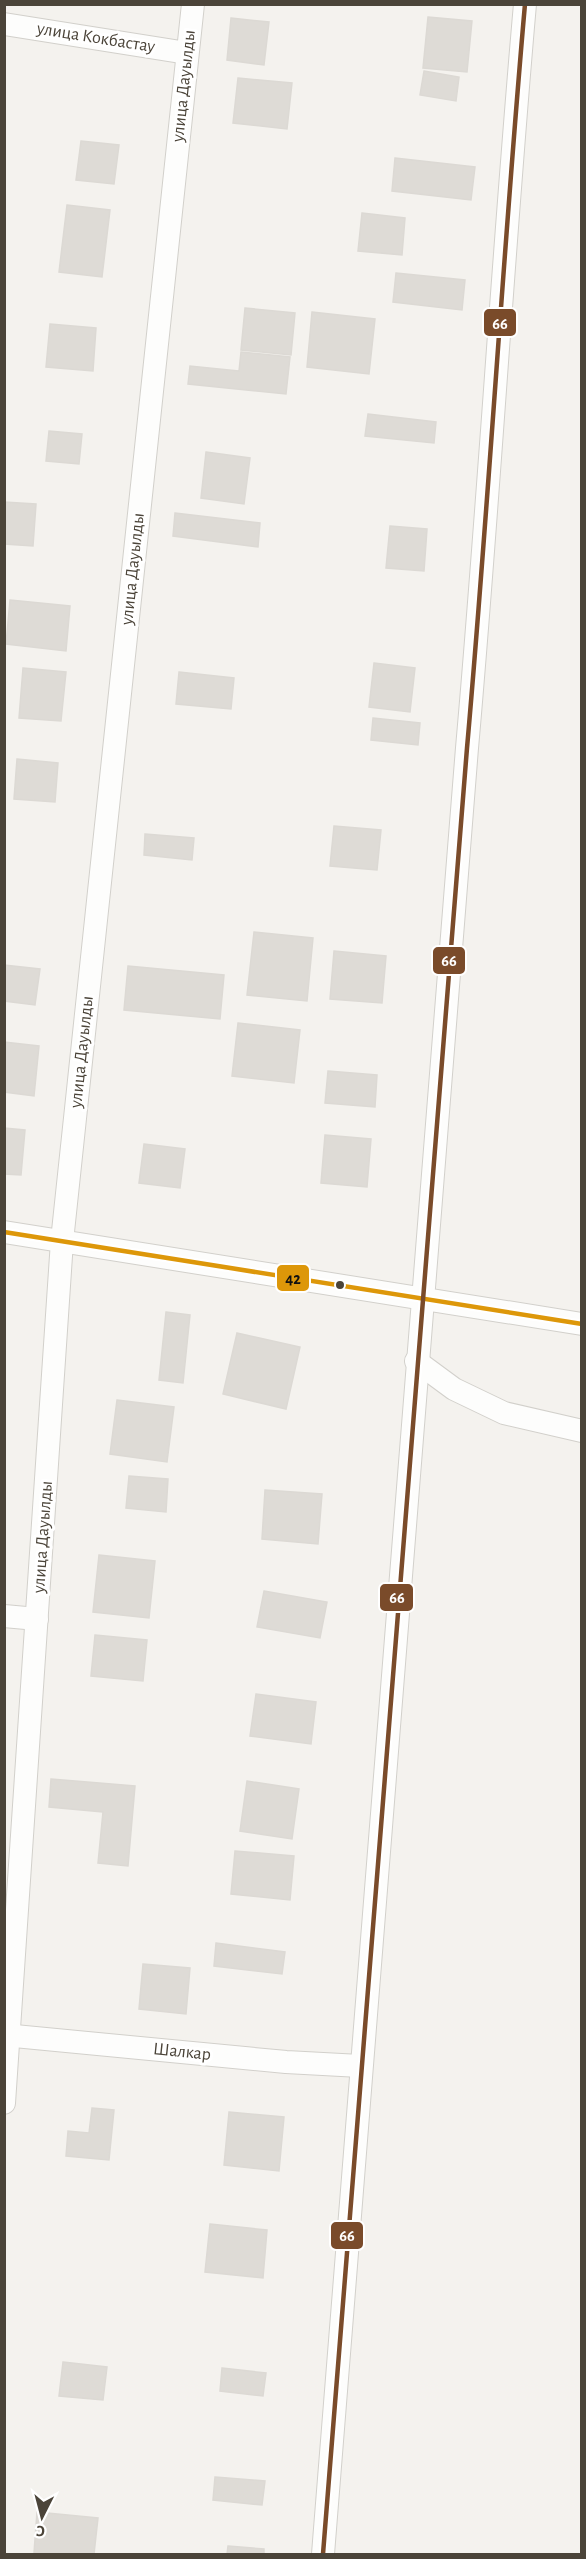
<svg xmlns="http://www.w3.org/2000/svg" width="586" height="2559" font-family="'Alegreya Sans',sans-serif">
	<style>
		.building { fill: #dedbd6; stroke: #dcd9d4; stroke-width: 1.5 }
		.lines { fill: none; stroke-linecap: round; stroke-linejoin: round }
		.minor-casing { stroke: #d2d0cb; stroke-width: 24 }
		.minor { stroke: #fdfdfc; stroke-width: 22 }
		.bus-1-casing { stroke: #fff; stroke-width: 9 }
		.bus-2-casing { stroke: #fff; stroke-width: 9 }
		.bus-1 { stroke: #dd9709; stroke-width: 4.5 }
		.bus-2 { stroke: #7a4b2a; stroke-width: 4.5 }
		.bus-dot { fill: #4b4439; stroke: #fff; stroke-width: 2 }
		.labels { text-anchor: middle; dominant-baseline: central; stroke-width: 6; stroke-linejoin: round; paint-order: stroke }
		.street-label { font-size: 18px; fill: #4b4439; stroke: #fff }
		.line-badge { stroke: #fff; stroke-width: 2 }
		.badge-label { font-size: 16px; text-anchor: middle; font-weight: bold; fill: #fff }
		.pale-badge-label { font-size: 16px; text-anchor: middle; font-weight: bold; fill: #111 }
	</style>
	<rect width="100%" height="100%" fill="#f4f2ee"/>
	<!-- building -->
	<g class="building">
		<path d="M428,17L472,21L467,72L423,68Z"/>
		<path d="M231,18L269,22L264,65L227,60Z"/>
		<path d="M424,71L459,77L456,101L420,95Z"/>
		<path d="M238,78L292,83L287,129L233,123Z"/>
		<path d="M81,141L119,145L114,184L76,180Z"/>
		<path d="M395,158L475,167L471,200L392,191Z"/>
		<path d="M67,205L110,210L102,277L59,272Z"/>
		<path d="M362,213L405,218L402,255L358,251Z"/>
		<path d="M396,273L465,280L462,310L393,302Z"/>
		<path d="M245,308L295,313L291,355L241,350Z"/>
		<path d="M312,312L375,319L369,374L307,367Z"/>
		<path d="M50,324L96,328L93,371L46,367Z"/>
		<path d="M241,352L290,357L286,394L188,384L190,366L239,371Z"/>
		<path d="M368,414L436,422L434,443L365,436Z"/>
		<path d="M49,431L82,434L79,464L46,461Z"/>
		<path d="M206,452L250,458L244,504L201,498Z"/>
		<path d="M4,502L36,504L33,546L4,544Z"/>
		<path d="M175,513L260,523L258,547L173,536Z"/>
		<path d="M390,526L427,529L424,571L386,568Z"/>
		<path d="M10,600L70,606L66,651L6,644Z"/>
		<path d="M374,663L415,668L410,712L369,707Z"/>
		<path d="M23,668L66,672L61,721L19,718Z"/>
		<path d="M179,672L234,678L231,709L176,704Z"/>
		<path d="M373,718L420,723L418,745L371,740Z"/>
		<path d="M17,759L58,763L55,802L14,799Z"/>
		<path d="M334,826L381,830L377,870L330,866Z"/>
		<path d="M145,834L194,838L192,860L144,855Z"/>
		<path d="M254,932L313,938L307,1001L247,995Z"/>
		<path d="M334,951L386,956L382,1003L330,999Z"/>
		<path d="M4,965L40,969L35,1005L4,1001Z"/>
		<path d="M128,966L224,975L220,1019L124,1010Z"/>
		<path d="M238,1023L300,1030L294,1083L232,1076Z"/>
		<path d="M4,1042L39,1046L34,1096L4,1092Z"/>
		<path d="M328,1071L377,1075L375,1107L325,1103Z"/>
		<path d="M4,1128L25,1130L21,1175L4,1174Z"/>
		<path d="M325,1135L371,1139L367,1187L321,1183Z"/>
		<path d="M144,1144L185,1149L180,1188L139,1183Z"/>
		<path d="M166,1312L190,1315L183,1383L159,1380Z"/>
		<path d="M237,1333L300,1347L286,1409L223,1394Z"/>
		<path d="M117,1400L174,1407L167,1462L110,1454Z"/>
		<path d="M129,1476L168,1479L166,1512L126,1508Z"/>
		<path d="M265,1490L322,1494L318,1544L262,1539Z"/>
		<path d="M99,1555L155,1561L149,1618L93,1612Z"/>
		<path d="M264,1591L327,1602L320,1638L257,1627Z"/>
		<path d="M95,1635L147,1640L143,1681L91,1676Z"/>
		<path d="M256,1694L316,1702L311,1744L250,1736Z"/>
		<path d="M51,1779L135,1786L128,1866L98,1863L103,1812L49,1807Z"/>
		<path d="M247,1781L299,1789L292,1839L240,1831Z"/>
		<path d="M235,1851L294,1856L290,1900L231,1894Z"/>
		<path d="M216,1943L285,1952L282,1974L214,1966Z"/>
		<path d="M143,1964L190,1968L186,2014L139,2009Z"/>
		<path d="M92,2108L114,2110L109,2160L66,2156L68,2131L89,2133Z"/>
		<path d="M229,2112L284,2117L279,2171L224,2165Z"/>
		<path d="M210,2224L267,2230L263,2278L205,2272Z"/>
		<path d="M63,2362L107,2367L103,2400L59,2396Z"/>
		<path d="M222,2368L266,2373L263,2396L220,2391Z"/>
		<path d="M215,2477L265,2481L262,2505L213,2500Z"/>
		<path d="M37,2512L98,2518L94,2554L34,2553Z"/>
		<path d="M228,2546L264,2549V2554H227Z"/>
	</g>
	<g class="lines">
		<defs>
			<g id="minor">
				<path d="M4,24L187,53"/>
				<path d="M4,1232L582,1324"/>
				<path d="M416,1361L454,1389L504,1413L582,1431"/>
				<path d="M4,1616L37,1619"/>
				<path d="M4,2035L286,2062L360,2066"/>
				<path d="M4,2103L62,1241L193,4"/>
				<path d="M323,2554C368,1952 415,1350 467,748C489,500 503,252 525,4"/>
			</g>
		</defs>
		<!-- minor casing -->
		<use href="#minor" class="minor-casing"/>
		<!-- minor -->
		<use href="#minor" class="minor"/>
		<defs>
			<path id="bus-1" d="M4,1232L582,1324"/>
			<path id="bus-2" d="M323,2554C368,1952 415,1350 467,748C489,500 503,252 525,4"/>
		</defs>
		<!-- bus-1 casing -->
		<use href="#bus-1" class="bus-1-casing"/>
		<!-- bus-2 casing -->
		<use href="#bus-2" class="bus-2-casing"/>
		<!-- bus-1 -->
		<use href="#bus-1" class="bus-1"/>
		<!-- bus-2 -->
		<use href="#bus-2" class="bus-2"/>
	</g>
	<!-- markers -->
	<circle class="bus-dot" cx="340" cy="1285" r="5"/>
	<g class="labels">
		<!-- street labels -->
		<g class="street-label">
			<text transform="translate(96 38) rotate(9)">улица Кокбастау</text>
			<text transform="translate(184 86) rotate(-84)">улица Дауылды</text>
			<text transform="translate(133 569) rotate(-84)">улица Дауылды</text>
			<text transform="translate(82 1052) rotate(-84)">улица Дауылды</text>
			<text transform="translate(43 1537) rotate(-86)">улица Дауылды</text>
			<text transform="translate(182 2052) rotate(6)">Шалкар</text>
		</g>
	</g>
	<g class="line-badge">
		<rect x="483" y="308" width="34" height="29" rx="6" fill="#7a4b2a"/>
		<rect x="432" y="946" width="34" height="29" rx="6" fill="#7a4b2a"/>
		<rect x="276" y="1264" width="34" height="28" rx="6" fill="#dd9709"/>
		<rect x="379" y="1583" width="35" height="29" rx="6" fill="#7a4b2a"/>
		<rect x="330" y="2221" width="34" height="29" rx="6" fill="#7a4b2a"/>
	</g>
	<g class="badge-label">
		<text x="500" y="329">66</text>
		<text x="449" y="966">66</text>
		<text x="397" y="1603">66</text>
		<text x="347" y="2241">66</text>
	</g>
	<g class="pale-badge-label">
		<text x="293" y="1284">42</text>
	</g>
	<!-- border -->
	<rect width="586" height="2559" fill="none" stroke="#4b4439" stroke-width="12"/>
	<!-- north arrow -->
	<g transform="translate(42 2517) rotate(186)" stroke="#ffffff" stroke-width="4.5" paint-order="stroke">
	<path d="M0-4.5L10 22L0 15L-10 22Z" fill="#4b4439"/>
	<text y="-9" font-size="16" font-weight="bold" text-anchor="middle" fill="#4b4439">С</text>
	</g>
</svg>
